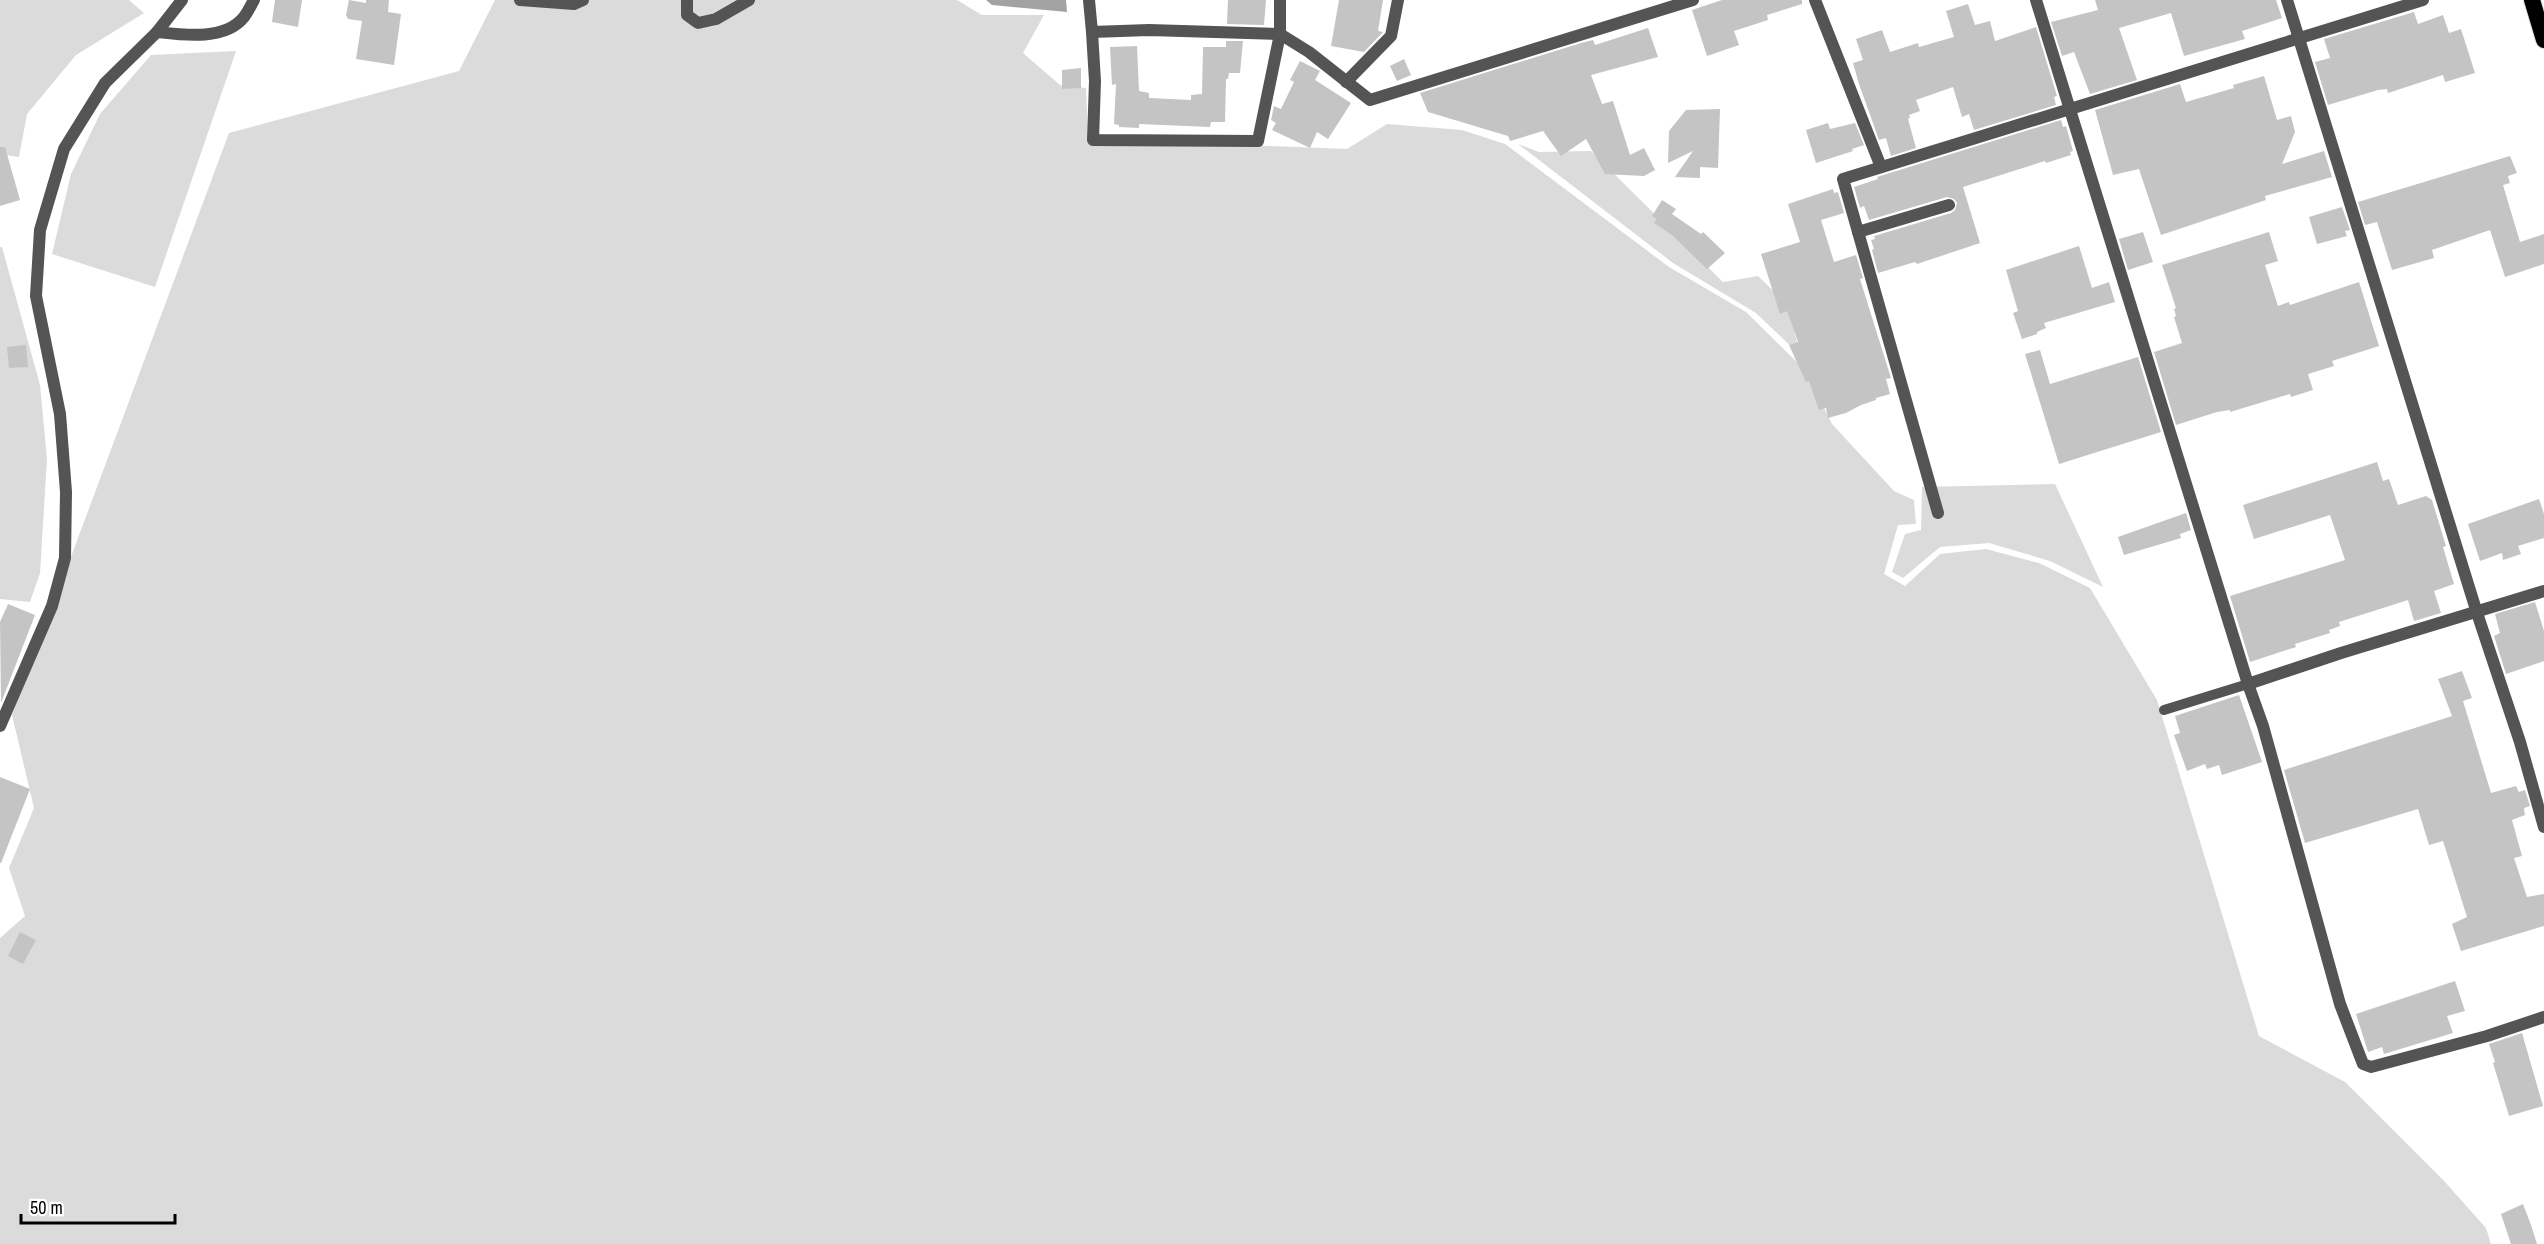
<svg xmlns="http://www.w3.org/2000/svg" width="2544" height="1244" font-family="'Archivo Narrow',sans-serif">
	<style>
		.green { fill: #dbdbdb }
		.water { fill: #a2a2a2 }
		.building { fill: #c4c4c4 }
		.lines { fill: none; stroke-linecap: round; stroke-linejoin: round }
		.trunk-casing { stroke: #dbdbdb; stroke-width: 18 }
		.service { stroke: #545454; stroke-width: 10 }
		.minor { stroke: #545454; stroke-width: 12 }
		.trunk { stroke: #000; stroke-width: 16 }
	</style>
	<rect width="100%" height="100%" fill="#fff"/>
	<!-- green -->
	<g class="green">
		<path d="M0,0H129L144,13L76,55L27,114L19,157L0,154Z"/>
		<path d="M495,0H957L982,15H1044L1023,53L1060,85L1086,88L1088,139L1347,149L1387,124L1462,130L1505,144L1669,267L1746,312L1805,370L1832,424L1894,491L1914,500L1916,524L1898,525L1884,574L1905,586L1940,554L1986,549L2039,563L2090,588L2157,700L2259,1036L2345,1082L2445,1182L2486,1228L2491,1244H0V938L25,916L9,868L34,808L12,715L229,133L459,71Z"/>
		<path d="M236,51L155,287L52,254L71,174L100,114L151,55Z"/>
		<path d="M1518,144L1539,152L1591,151L1723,282L1758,276L1786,303L1801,356L1756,313L1673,263Z"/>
		<path d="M0,247H2L40,385L47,459L40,573L30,602L0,599Z"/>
		<path d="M2055,484L2103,587L2050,561L1989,543L1940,547L1903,578L1892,572L1905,534L1921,530L1922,487Z"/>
	</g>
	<!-- water -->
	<path class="water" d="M986,0H1066L1067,12L992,5Z"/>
	<!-- building -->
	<g class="building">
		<path d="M275,0H302L298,27L272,22Z"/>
		<path d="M349,0L366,3V0H389L388,12L401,14L394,65L356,59L362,21L348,19L346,15Z"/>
		<path d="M1228,0H1266L1264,25L1227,24Z"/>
		<path d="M1339,0H1383L1378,31L1383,32L1364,52L1331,46Z"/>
		<path d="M1722,0H1802V4L1767,15L1768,20L1734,31L1739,45L1707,56L1692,10Z"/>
		<path d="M2095,0H2276L2282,18L2242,31L2245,39L2184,56L2171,13L2119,28L2137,80L2090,94L2074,52L2062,56L2051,22L2098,10Z"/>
		<path d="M1968,4L1975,25L1990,21L1995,41L2036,27L2057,96L2054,97L2056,105L1974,130L1969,114L1962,117L1953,87L1916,100L1920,111L1909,115L1910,118L1908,119L1916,148L1891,156L1886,138L1879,140L1859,84L1853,63L1863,60L1856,39L1882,30L1890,52L1918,43L1919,47L1954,37L1946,11Z"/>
		<path d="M2414,12L2418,24L2443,15L2449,33L2461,29L2475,73L2445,82L2443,75L2388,93L2387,89L2378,90L2328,105L2315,62L2330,58L2324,39Z"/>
		<path d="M1648,28L1658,57L1591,75L1602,104L1613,101L1630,155L1644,148L1655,170L1644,176L1605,174L1586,139L1561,156L1543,131L1510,141L1508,136L1428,112L1420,93L1581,43L1593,40L1595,45Z"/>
		<path d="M1226,41H1243L1240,73H1229L1228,79H1226L1225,122H1211L1210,127L1139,124V128L1119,127V125L1114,124L1116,84L1112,85L1110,47L1137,46L1139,91L1149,93V98L1191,100V95L1202,94L1203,47H1226Z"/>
		<path d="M1404,59L1411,75L1397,81L1390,66Z"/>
		<path d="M1300,61L1320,71L1315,80L1351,103L1328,139L1317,132L1310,148L1272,130L1276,123L1271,120L1274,106L1281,109L1294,82L1290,80Z"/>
		<path d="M1081,68V88L1062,89V70Z"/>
		<path d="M2264,76L2277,120L2291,116L2295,132L2282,164L2324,151L2332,177L2265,196L2266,200L2161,235L2139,169L2113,175L2095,110L2180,84L2186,102L2234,88L2233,85Z"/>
		<path d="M1720,109L1718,168L1700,167V178L1675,177L1693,151L1668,163L1669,131L1686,110Z"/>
		<path d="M2061,120L2063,127L2066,126L2073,151L2070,152L2071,155L2046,163L2045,161L1963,187L1980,243L1917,264L1915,262L1878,273L1872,250L1874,249L1871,240L1875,239L1874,236L1951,213L1955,210L1957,203L1954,199L1947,197L1869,220L1864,206L1860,208L1854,187L1878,179L1877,177Z"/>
		<path d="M1828,123L1830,129L1855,123L1864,145L1852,149L1853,151L1816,163L1806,130Z"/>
		<path d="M0,147H5L20,200L0,206Z"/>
		<path d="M2510,156L2517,173L2508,176L2510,183L2503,185L2520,242L2544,234V264L2505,277L2490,230L2432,250L2434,258L2392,270L2377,222L2365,225L2358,202Z"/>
		<path d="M1833,189L1834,193L1838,192L1844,213L1821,220L1834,262L1856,255L1863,278L1860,279L1891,378L1886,379L1890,394L1876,398V400L1861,405L1846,413L1828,418L1826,408L1819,410L1809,381L1806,382L1789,345L1798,342L1787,311L1780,314L1761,254L1800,242L1788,204Z"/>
		<path d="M1662,200L1676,209L1672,214L1701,234L1703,232L1725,253L1707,269L1672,235L1654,223L1657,219L1652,216Z"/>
		<path d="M2342,207L2350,230L2345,231L2347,236L2317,244L2309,217Z"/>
		<path d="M2143,232L2153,262L2128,270L2119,239Z"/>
		<path d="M2269,232L2278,261L2265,265L2278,306L2289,302L2290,305L2359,282L2379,346L2332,361L2334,366L2308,374L2313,390L2291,397L2290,394L2230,412V410L2217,412L2176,425L2154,352L2182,343L2174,317L2176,316L2174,309L2176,308L2162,265Z"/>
		<path d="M2079,246L2092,288L2109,282L2115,302L2044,323L2046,328L2037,332V334L2022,339L2013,313L2018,311L2006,270Z"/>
		<path d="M26,345L28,367L9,368L7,347Z"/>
		<path d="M2040,350L2050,384L2138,357L2161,432L2059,464L2025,354Z"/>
		<path d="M2377,462L2383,481L2389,479L2398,505L2426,496L2432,500L2446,546L2443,547L2454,584L2434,591L2441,613L2414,621L2408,600L2339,622L2340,626L2329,630L2330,633L2295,644L2296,647L2250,662L2230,596L2345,560L2330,515L2254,539L2243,505Z"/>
		<path d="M2539,499L2544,514V538L2518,546L2521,554L2503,560L2502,553L2480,561L2468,524Z"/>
		<path d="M2186,513L2191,530L2180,534L2181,538L2124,555L2118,537Z"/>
		<path d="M2535,602L2544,631V661L2506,674L2494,636L2500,633L2495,614Z"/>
		<path d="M8,604L35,615L1,703L0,622Z"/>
		<path d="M2462,671L2472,698L2463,701L2491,793L2516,786L2519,792L2525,790L2530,806L2524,808L2525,815L2512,820L2522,856L2514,858L2527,897L2544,894V926L2461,951L2452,924L2467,917L2443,841L2429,845L2418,809L2305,843L2284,770L2452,716L2438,679Z"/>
		<path d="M2239,695L2262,762L2222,775L2219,765L2207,769L2205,764L2187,771L2174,735L2180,733L2175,716Z"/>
		<path d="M0,777L30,789L1,863H0Z"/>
		<path d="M20,932L36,940L23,964L8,956Z"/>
		<path d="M2455,981L2465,1011L2447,1016L2453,1033L2384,1054L2382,1047L2368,1052L2356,1014Z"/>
		<path d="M2522,1033L2543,1106L2509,1116L2493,1063L2495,1062L2489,1044Z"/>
		<path d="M2523,1204L2531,1225L2537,1244H2511L2501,1214Z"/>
	</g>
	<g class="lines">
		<defs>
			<path id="trunk" d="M2532,0L2544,40"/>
		</defs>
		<!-- trunk casing -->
		<use href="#trunk" class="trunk-casing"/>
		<!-- service -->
		<path class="service" d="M2164,710L2248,684"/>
		<!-- minor -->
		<g class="minor">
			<path d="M520,0L574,4L583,0"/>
			<path d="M687,0V15L698,23L716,19L749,0"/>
			<path d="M1089,0L1092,32L1149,30L1280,34L1309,52L1370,100L1693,0"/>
			<path d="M1815,0L1881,167"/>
			<path d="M2036,0L2248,684L2263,726L2340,1004L2363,1064L2371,1067L2487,1036L2544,1017"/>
			<path d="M2287,0L2477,613L2520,742L2544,827"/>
			<path d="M157,32C183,35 225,41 244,17C248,12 251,5 254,0"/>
			<path d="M1092,32L1095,81L1093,140L1258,141L1280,34V0"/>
			<path d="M1346,82L1391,36L1398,0"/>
			<path d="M1858,232L1949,205"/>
			<path d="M1938,513L1843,179L2423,0"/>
			<path d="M2248,684L2341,653L2544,591"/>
			<path d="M0,726L52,606L65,558L66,492L60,414L36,296L40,230L64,149L105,83L157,32L182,0"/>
		</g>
		<!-- trunk -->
		<use href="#trunk" class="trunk"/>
	</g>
	<!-- scale -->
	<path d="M21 1214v9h154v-9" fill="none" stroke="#000000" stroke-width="3"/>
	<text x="30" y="1214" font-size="18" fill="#000000" stroke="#ffffff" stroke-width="4.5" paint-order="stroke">50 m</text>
</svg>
